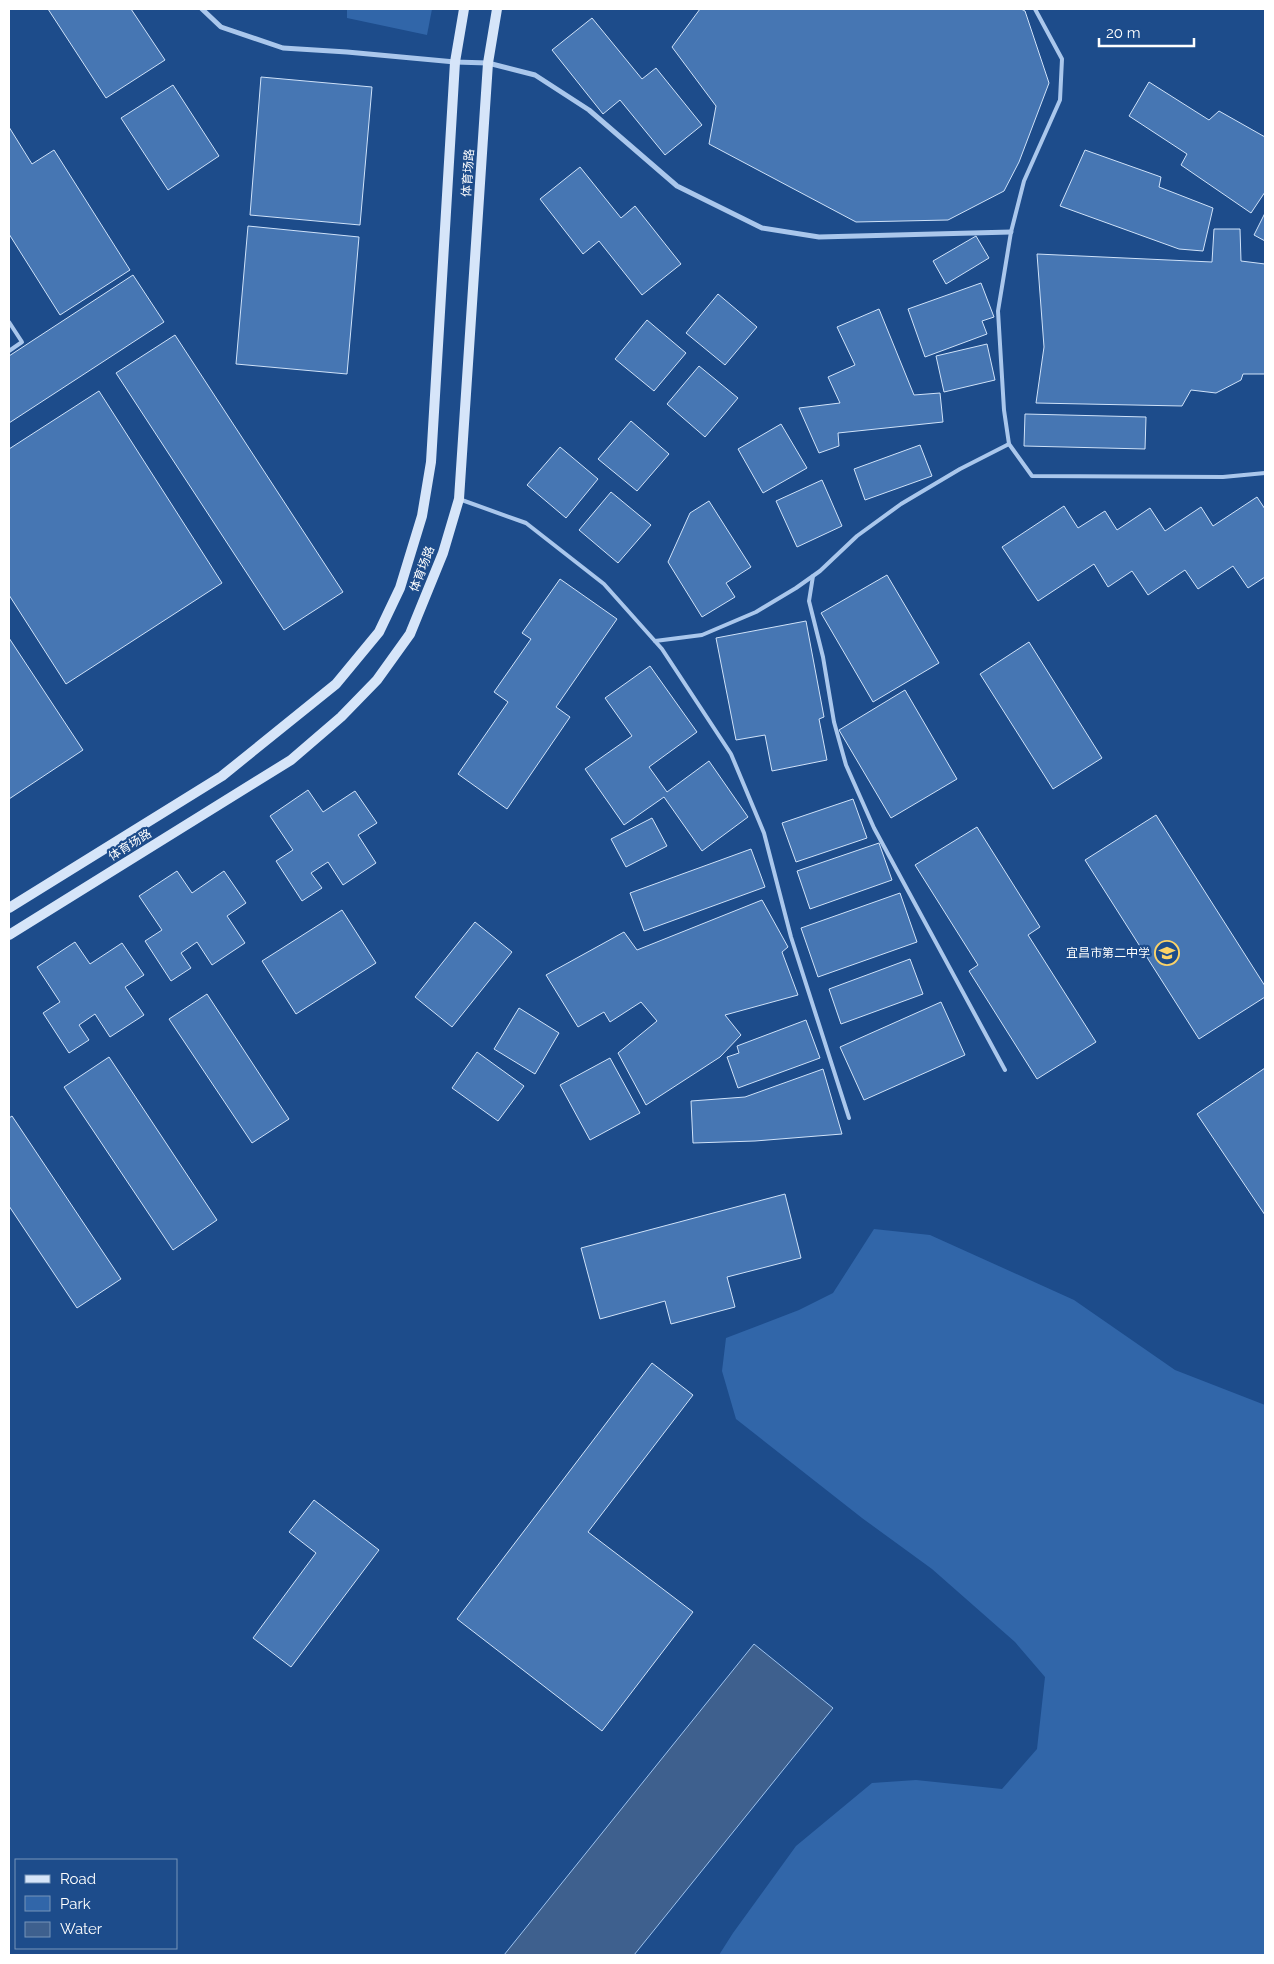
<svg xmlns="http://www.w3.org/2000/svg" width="1274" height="1964" font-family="Raleway,'Noto Sans SC',sans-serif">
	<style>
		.green { fill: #3166a9 }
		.water { fill: #3e608e; stroke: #9dc2ee }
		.building { fill: #4676b3; stroke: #cfe2f9 }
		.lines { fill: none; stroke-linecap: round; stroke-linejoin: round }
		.service { stroke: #aac7ec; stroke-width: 4 }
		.minor { stroke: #aac7ec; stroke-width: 5 }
		.secondary { stroke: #d6e5f9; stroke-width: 10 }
		.labels { text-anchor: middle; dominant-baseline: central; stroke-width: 4.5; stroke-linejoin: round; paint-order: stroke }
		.street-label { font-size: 12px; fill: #fff; stroke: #1d4c8b }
		.poi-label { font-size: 12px; fill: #fff; stroke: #1d4c8b; text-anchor: end }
	</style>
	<rect width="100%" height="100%" fill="#1d4c8b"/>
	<!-- green -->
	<g class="green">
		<path d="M347,9H432L427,35L347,18Z"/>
		<path d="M874,1229L930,1235L1074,1300L1175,1370L1265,1405V1955H719L733,1933L796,1846L872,1783L916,1780L1002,1789L1037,1749L1045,1677L1015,1642L932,1569L862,1518L736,1419L722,1371L726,1338L799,1310L833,1293Z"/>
	</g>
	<!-- water -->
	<path class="water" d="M754,1644L833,1708L634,1955H504Z"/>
	<!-- building -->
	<g class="building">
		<path d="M48,9H131L165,60L106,98Z"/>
		<path d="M700,9H1021L1025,11L1049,83L1019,162L1004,191L948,220L856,222L709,144L716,106L672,47Z"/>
		<path d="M592,18L642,79L656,68L702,125L665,155L620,100L603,114L552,50Z"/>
		<path d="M261,77L372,87L360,225L250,215Z"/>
		<path d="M1149,82L1209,120L1219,111L1265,137V192L1251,213L1181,165L1187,154L1129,116Z"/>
		<path d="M173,85L219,156L168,190L121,118Z"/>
		<path d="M9,127L32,164L54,150L130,270L60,315L9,234Z"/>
		<path d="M1085,150L1161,177L1159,187L1213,208L1203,251L1179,249L1060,206Z"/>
		<path d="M580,167L621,218L635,206L681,264L642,295L599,241L583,254L540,199Z"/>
		<path d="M1265,213V241L1254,235Z"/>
		<path d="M248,226L359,237L347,374L236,364Z"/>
		<path d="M1214,229H1240L1241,261L1265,264V374H1243L1241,380L1216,393L1191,390L1182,406L1036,403L1044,347L1037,254L1212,262Z"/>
		<path d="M976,236L989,258L946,284L933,261Z"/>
		<path d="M133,275L164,322L9,423V356Z"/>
		<path d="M981,283L994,317L982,321L987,334L925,357L908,309Z"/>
		<path d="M718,294L757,327L725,365L686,333Z"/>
		<path d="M879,309L914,395L940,393L943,422L838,433L839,446L819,453L799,408L840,403L828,377L855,365L837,327Z"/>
		<path d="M647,320L686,353L654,391L615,359Z"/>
		<path d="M175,335L343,592L284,630L116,373Z"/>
		<path d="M987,344L995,380L944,392L936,356Z"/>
		<path d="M699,366L738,398L705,437L667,404Z"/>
		<path d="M99,391L222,583L66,684L9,595V449Z"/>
		<path d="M1025,414L1146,417L1145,449L1024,446Z"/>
		<path d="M631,421L669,454L637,491L598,459Z"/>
		<path d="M781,424L807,468L763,493L738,449Z"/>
		<path d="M920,445L932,476L865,500L854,469Z"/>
		<path d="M560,447L598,479L566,518L527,485Z"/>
		<path d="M822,480L842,526L797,547L776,501Z"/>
		<path d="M611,492L651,525L618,563L579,530Z"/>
		<path d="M1257,497L1265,509V577L1248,588L1233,566L1198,589L1185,570L1148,595L1132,571L1108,587L1094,564L1038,601L1002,547L1064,506L1078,528L1105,511L1117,530L1150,508L1165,531L1201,507L1213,526Z"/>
		<path d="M709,501L751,567L726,583L735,597L702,617L668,562L690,513Z"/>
		<path d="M887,575L939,663L873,702L821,613Z"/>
		<path d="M560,579L617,619L556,707L570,717L507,809L458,774L508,702L494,692L531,639L522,633Z"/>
		<path d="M806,621L824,717L819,719L827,760L772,771L765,735L736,740L716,638Z"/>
		<path d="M9,638L83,750L9,799Z"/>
		<path d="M1029,642L1102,758L1053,789L980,674Z"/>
		<path d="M650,666L697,732L649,767L667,792L709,761L748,817L702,851L664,797L624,825L585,769L632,736L605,698Z"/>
		<path d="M905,690L957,779L891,818L839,730Z"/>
		<path d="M308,790L323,812L355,791L377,823L358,835L376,863L343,885L328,862L311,873L322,888L302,901L276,861L293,850L270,816Z"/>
		<path d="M853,799L867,838L796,862L782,823Z"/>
		<path d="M1156,815L1265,986V997L1199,1039L1085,860Z"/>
		<path d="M652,818L667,846L626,867L611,839Z"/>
		<path d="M977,827L1040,927L1028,935L1096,1042L1037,1079L969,971L978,965L915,865Z"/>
		<path d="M879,843L892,880L810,909L797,871Z"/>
		<path d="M751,849L765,887L644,931L630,893Z"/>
		<path d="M177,871L192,893L224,871L246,903L227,916L245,943L212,965L197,942L181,953L191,968L171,981L145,941L162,930L139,896Z"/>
		<path d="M900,893L917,942L818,977L801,928Z"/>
		<path d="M762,900L788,947L782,952L798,995L725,1015L741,1035L720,1057L646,1105L618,1053L657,1021L641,1002L610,1022L604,1012L578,1027L546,975L624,932L637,950Z"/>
		<path d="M342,910L376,963L296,1014L262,961Z"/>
		<path d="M475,922L512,952L452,1027L415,997Z"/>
		<path d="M75,942L90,964L122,943L144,975L125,987L144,1015L110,1037L95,1014L79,1025L89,1040L69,1053L43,1013L60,1002L37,967Z"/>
		<path d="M910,959L923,994L841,1024L829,989Z"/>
		<path d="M207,994L289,1119L252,1143L169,1019Z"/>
		<path d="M941,1002L965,1055L864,1100L840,1047Z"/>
		<path d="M519,1008L559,1033L535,1074L494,1049Z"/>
		<path d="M806,1020L820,1058L738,1088L727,1057L739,1053L737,1046Z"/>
		<path d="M477,1052L524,1086L498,1121L452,1088Z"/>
		<path d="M109,1057L217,1220L173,1250L64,1087Z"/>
		<path d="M610,1058L640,1113L590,1140L560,1085Z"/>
		<path d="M1265,1068V1215L1197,1114Z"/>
		<path d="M823,1069L842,1134L755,1141L693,1143L691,1101L745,1097Z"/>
		<path d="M12,1116L121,1279L77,1308L9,1206V1118Z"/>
		<path d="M785,1194L801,1258L727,1277L735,1307L671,1324L665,1301L600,1319L581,1248Z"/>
		<path d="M652,1363L693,1395L588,1532L693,1612L602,1731L457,1619Z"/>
		<path d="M314,1500L379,1550L291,1667L253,1638L316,1553L289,1532Z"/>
	</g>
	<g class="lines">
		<!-- service -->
		<g class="service">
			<path d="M1035,9L1062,59L1060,100L1024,181L1011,232L998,311L1004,410L1009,444L1032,476L1223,477L1265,473"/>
			<path d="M9,322L22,342L9,351"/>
			<path d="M459,499L526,523L604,584L662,649L731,754L764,833L791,937L849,1118"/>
			<path d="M813,576L809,601L823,657L834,722L846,765L874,828L1005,1070"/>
			<path d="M655,641L702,635L756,612L796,588L820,571L857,536L901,504L960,469L1009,444"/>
		</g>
		<!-- minor -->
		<path class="minor" d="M202,9L221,27L283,48L347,52L455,62L488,63L535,75L589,110L677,186L762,228L819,237L1011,232"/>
		<!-- secondary -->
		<g class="secondary">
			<path d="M9,908L222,776L336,684L379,632L400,588L422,516L431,462L455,62L464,9"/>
			<path d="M9,935L291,760L341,717L377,680L410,634L443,553L459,499L488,63L497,9"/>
		</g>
	</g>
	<!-- icons -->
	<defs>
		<symbol id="school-ring" viewBox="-11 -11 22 22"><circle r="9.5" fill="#1d4c8b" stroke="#fcd368" stroke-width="1.5"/><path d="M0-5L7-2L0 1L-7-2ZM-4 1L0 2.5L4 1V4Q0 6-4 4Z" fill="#fcd368"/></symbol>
	</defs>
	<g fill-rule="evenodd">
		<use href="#school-ring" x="1153" y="939" width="28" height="28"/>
	</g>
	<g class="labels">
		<!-- street labels -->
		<g class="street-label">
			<text transform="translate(468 173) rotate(-86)">体育场路</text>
			<text transform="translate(422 569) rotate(-69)">体育场路</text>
			<text transform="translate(130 845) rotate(-32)">体育场路</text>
		</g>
		<!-- poi labels -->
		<g class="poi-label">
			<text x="1150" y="953">宜昌市第二中学</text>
		</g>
	</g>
	<!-- border -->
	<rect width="1274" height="1964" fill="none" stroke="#ffffff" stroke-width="20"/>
	<!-- legend -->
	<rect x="15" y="1859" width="162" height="90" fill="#1d4c8b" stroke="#7794b9"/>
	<rect x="25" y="1875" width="25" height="8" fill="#d6e5f9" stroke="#7794b9"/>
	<text x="60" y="1884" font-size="15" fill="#ffffff">Road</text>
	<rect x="25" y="1896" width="25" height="15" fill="#3166a9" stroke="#7794b9"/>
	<text x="60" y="1909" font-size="15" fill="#ffffff">Park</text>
	<rect x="25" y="1922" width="25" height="15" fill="#3e608e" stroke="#7794b9"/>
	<text x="60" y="1934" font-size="15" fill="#ffffff">Water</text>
	<!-- scale -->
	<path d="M1099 38v8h95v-8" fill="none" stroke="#ffffff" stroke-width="2.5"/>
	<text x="1106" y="38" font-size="15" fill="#ffffff" stroke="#1d4c8b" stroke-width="4" paint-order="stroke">20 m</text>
</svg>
